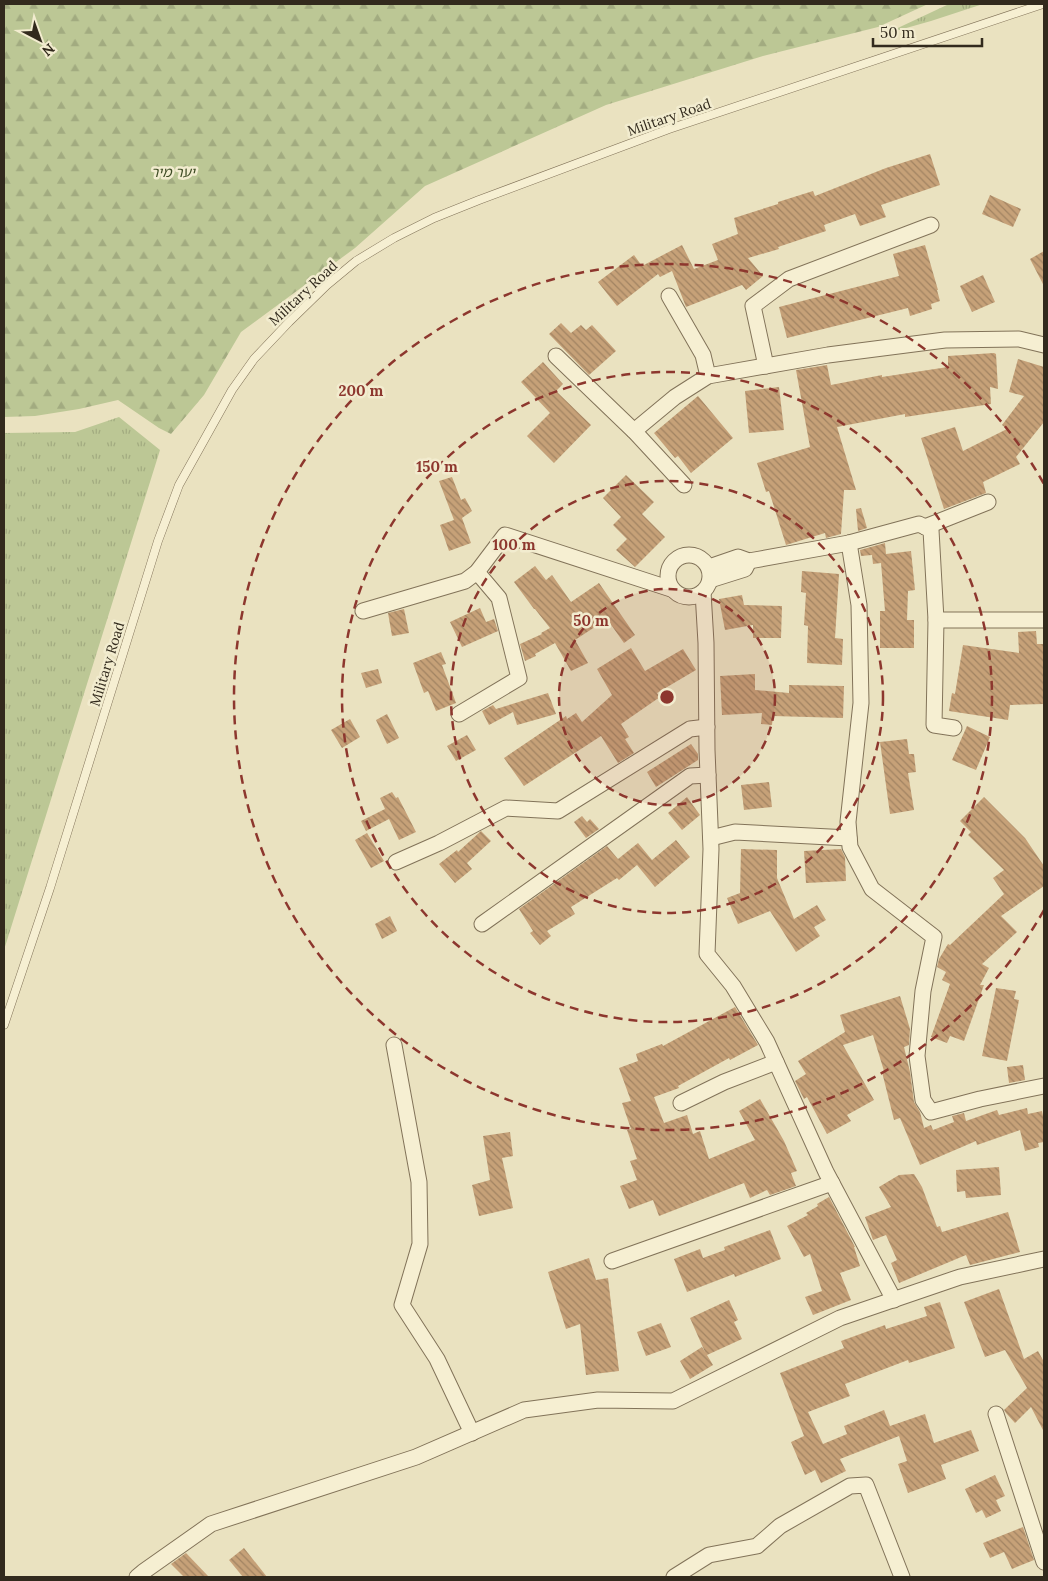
<svg xmlns="http://www.w3.org/2000/svg" width="1048" height="1581" font-family="Lora,'Noto Sans Hebrew',serif">
	<style>
		.grass { fill: url(#grass-tufts) }
		.forest { fill: url(#forest-firs) }
		.building { fill: url(#building-back-hatch) }
		.lines { fill: none; stroke-linecap: round; stroke-linejoin: round }
		.lane-casing { stroke: #827359; stroke-width: 9 }
		.street-casing { stroke: #827359; stroke-width: 17 }
		.lane { stroke: #f6efd2; stroke-width: 8 }
		.street { stroke: #f6efd2; stroke-width: 15 }
		.ring { fill: none; stroke: #8d372e; stroke-width: 2.5; stroke-dasharray: 9 6 }
		.labels { text-anchor: middle; dominant-baseline: central; stroke-width: 5; stroke-linejoin: round; paint-order: stroke }
		.street-label { font-size: 14px; fill: #322a1d; stroke: #f2eccf }
		.park-label { font-size: 14px; font-style: italic; fill: #3f4d25; stroke: #f2eccf }
		.centre { fill: #8d372e; stroke: #f2eccf; stroke-width: 2.5 }
		.ring-label { font-size: 15px; text-anchor: middle; font-weight: bold; fill: #8d372e; stroke: #f2eccf; stroke-width: 5; stroke-linejoin: round; paint-order: stroke }
	</style>
	<defs>
		<pattern id="grass-tufts" width="24" height="20" patternUnits="userSpaceOnUse" patternTransform="scale(1.25)"><rect width="24" height="20" fill="#bcc795"/><path d="M3 7l-1-3M5 7V3M7 7l1-3M15 17l-1-3M17 17v-4M19 17l1-3" fill="none" stroke="#a2ab80"/></pattern>
		<pattern id="forest-firs" width="22" height="20" patternUnits="userSpaceOnUse" patternTransform="scale(1.25)"><rect width="22" height="20" fill="#bcc795"/><path d="M5 1l3.5 6h-7zM16 11l3.5 6h-7z" fill="#a2ab80"/></pattern>
		<pattern id="building-back-hatch" width="6" height="6" patternUnits="userSpaceOnUse" patternTransform="scale(1.25)"><rect width="6" height="6" fill="#c6a178"/><path d="M-1 5l2 2M0 0l6 6M5-1l2 2" fill="none" stroke="#a18362"/></pattern>
	</defs>
	<rect width="100%" height="100%" fill="#eae2c0"/>
	<!-- grass -->
	<g class="grass">
		<path d="M949,4H983L931,21L885,34Z"/>
		<path d="M119,417L160,450L4,950V433L75,432Z"/>
	</g>
	<!-- forest -->
	<path class="forest" d="M4,4H928L878,27L763,56L606,105L425,186L355,248L241,332L204,395L171,434L159,428L118,400L79,409L35,416L4,417Z"/>
	<!-- building -->
	<g class="building">
		<path d="M930,154L940,185L881,205L886,217L860,226L855,214L824,225L826,231L778,247L779,249L748,258L763,276L746,290L742,285L686,307L672,271L660,277L658,274L617,306L598,282L634,255L642,266L682,245L694,269L718,260L712,244L738,234L734,218L778,204V202L813,191L815,196L886,168Z"/>
		<path d="M990,195L1021,209L1013,227L982,214Z"/>
		<path d="M925,245L938,290H937L940,301L931,304L932,309L910,316L908,308L787,338L779,307L899,276L893,254Z"/>
		<path d="M1044,251V286L1030,259Z"/>
		<path d="M983,275L995,302L972,312L960,286Z"/>
		<path d="M561,323L571,333L581,325L586,330L592,325L616,351L589,375L549,334Z"/>
		<path d="M994,353L996,354L998,389L990,387L991,404L905,417V414L837,427L856,490H844L841,534L826,538L825,533L786,545L769,491L766,492L757,463L810,447L796,370L827,365L831,385L882,375V377L948,367V356Z"/>
		<path d="M1018,359L1044,367V422L1016,457L1020,464L983,482L986,493L944,509L921,438L955,427L963,451L1007,429L1002,425L1024,396L1009,392Z"/>
		<path d="M543,362L563,384L556,391L591,425L554,463L527,436L550,413L521,382Z"/>
		<path d="M779,387L784,430L749,433L745,391Z"/>
		<path d="M698,396L733,438L691,473L678,456L675,458L654,433Z"/>
		<path d="M626,475L654,502L642,514L665,537L635,567L616,550L627,539L613,525L621,517L603,498Z"/>
		<path d="M452,477L461,500L465,498L472,511L462,518L471,543L449,551L440,525L454,520L439,481Z"/>
		<path d="M861,508L867,528L858,531L856,509Z"/>
		<path d="M885,543L886,554L911,551L915,590L908,591L907,620H914V648H880V611H885L881,563L873,564L872,555L861,556L860,550Z"/>
		<path d="M535,566L546,580L552,575L571,602L599,583L635,635L624,643L607,619L575,640L588,663L571,671L555,643L535,654L536,656L525,661L520,644L542,634L541,633L550,628L535,609H534L514,582Z"/>
		<path d="M802,571L839,574L835,638L843,639L842,665L807,663L808,626L804,625L806,593L801,592Z"/>
		<path d="M742,595L744,605L782,606L781,638H753V625L725,630L719,599Z"/>
		<path d="M480,608L486,622L494,619L498,631L462,647L450,622Z"/>
		<path d="M404,609L409,633L392,636L388,613Z"/>
		<path d="M1036,631L1037,644H1044V704L1010,705L1008,720L949,711L952,693L955,694L963,645L1019,653L1018,632Z"/>
		<path d="M631,648L645,671L683,649L696,670L657,693L660,697L621,724L629,737L625,739L634,753L618,763L601,736L524,786L504,758L566,716L567,719L576,713L582,722L612,695L597,669Z"/>
		<path d="M441,652L446,664L442,665L456,703L436,711L428,691L424,693L413,663Z"/>
		<path d="M378,669L382,683L366,688L361,673Z"/>
		<path d="M755,674V690L789,693V685L844,686L843,718L773,716L772,725L761,724L762,713L722,715L720,676Z"/>
		<path d="M548,693L556,714L517,725L513,712L489,725L482,711L493,705L496,709Z"/>
		<path d="M387,714L399,738L387,744L376,720Z"/>
		<path d="M350,719L360,737L342,748L331,730Z"/>
		<path d="M967,726L990,737L976,770L952,760Z"/>
		<path d="M467,735L476,750L456,761L447,746Z"/>
		<path d="M907,739L909,754H914L916,772L908,773L914,810L890,814L880,742Z"/>
		<path d="M691,744L698,754V760L656,787L647,772Z"/>
		<path d="M769,782L772,807L744,810L741,785Z"/>
		<path d="M392,792L396,798L398,797L416,832L399,840L389,819L366,831L361,821L385,809L380,798Z"/>
		<path d="M687,797L700,815L682,830L668,813Z"/>
		<path d="M984,797L1025,838L1044,866V886L1001,916L1017,932L982,964L989,968L980,985H984L964,1041L950,1036L947,1043L931,1037L950,984L942,980L946,972L937,967L939,959L948,944L950,945L1004,894L993,878L1004,870L968,835L971,832L960,821Z"/>
		<path d="M582,816L587,822L590,819L599,829L586,838L574,822Z"/>
		<path d="M481,831L491,841L467,863L472,869L455,883L439,864L457,850L458,852Z"/>
		<path d="M367,833L384,861L371,868L355,840Z"/>
		<path d="M676,840L690,857L655,887L637,865L619,880L617,878L571,907L575,914L547,931L551,936L540,945L530,933L533,931L519,909L607,846L618,859L638,843L652,860Z"/>
		<path d="M741,849L777,850V878L794,919L817,905L826,920L814,927L820,936L796,952L770,911L738,924L727,898L740,893Z"/>
		<path d="M841,849L845,857L846,881L806,883L804,851Z"/>
		<path d="M390,916L397,931L382,939L375,924Z"/>
		<path d="M996,988L1016,991L1014,999L1019,1000L1007,1061L982,1056Z"/>
		<path d="M900,996L910,1029L909,1045L904,1047L910,1072L914,1102L920,1112L924,1128L931,1125L933,1130L954,1122L952,1116L964,1113L966,1121L997,1110L999,1115L1027,1108L1028,1114L1042,1111L1044,1121V1142L1038,1143L1039,1147L1025,1151L1020,1130L977,1145L976,1141L920,1165L900,1118L894,1120L882,1072L884,1071L873,1035L843,1045L874,1100L847,1115L851,1121L827,1134L807,1097L804,1099L795,1081L806,1074L798,1061L845,1032L840,1015Z"/>
		<path d="M735,1007L758,1045L730,1060L729,1058L678,1086L679,1088L654,1097L664,1123L687,1115L693,1134L700,1131L709,1159L755,1140L739,1111L760,1099L784,1141L797,1171L791,1173L796,1186L770,1195L767,1190L750,1198L744,1183L659,1216L653,1200L629,1209L620,1186L637,1180L630,1161L637,1159L627,1130L631,1129L622,1103L631,1101L619,1068L638,1061L636,1054L662,1044L663,1046Z"/>
		<path d="M1023,1065L1025,1080L1009,1083L1007,1067Z"/>
		<path d="M510,1132L513,1156L502,1158L513,1208L479,1216L472,1185L490,1180L483,1136Z"/>
		<path d="M999,1167L1001,1195L966,1198L965,1191L957,1192L956,1170Z"/>
		<path d="M914,1174L922,1187L937,1227L940,1226L942,1232L1008,1212L1020,1252L970,1265L966,1255L899,1283L891,1263L897,1260L886,1235L873,1240L865,1217L891,1207L879,1187L899,1175Z"/>
		<path d="M829,1197L855,1247H854L860,1266L840,1273L851,1300L813,1315L805,1297L822,1291L810,1254L804,1257L787,1226L808,1215L806,1213L818,1206L817,1204Z"/>
		<path d="M770,1230L781,1259L735,1277L734,1274L687,1292L674,1259L700,1249L703,1258L725,1250L724,1247Z"/>
		<path d="M589,1258L596,1280L608,1278L619,1371L586,1375L580,1324L566,1329L548,1272Z"/>
		<path d="M999,1289L1024,1359L1038,1351L1044,1362V1432L1031,1407L1015,1423L1006,1413L1004,1410L1027,1388L1005,1350L985,1357L964,1302Z"/>
		<path d="M729,1300L738,1320L734,1322L742,1339L707,1355L713,1365L690,1379L680,1361L702,1347L705,1352L690,1318Z"/>
		<path d="M940,1302L955,1348L909,1363L908,1360L845,1384L850,1396L808,1412L823,1444L847,1434L844,1426L884,1410L890,1426L925,1414L934,1443L971,1430L979,1451L941,1465L946,1479L908,1493L898,1464L907,1461L899,1436L840,1459L846,1471L821,1483L815,1470L805,1475L791,1442L804,1436L780,1373L844,1348L841,1341L885,1325L886,1329L927,1316L924,1307Z"/>
		<path d="M661,1323L671,1347L646,1356L637,1332Z"/>
		<path d="M995,1475L1005,1496L996,1500L1001,1511L986,1518L982,1510L976,1513L965,1489Z"/>
		<path d="M1023,1527L1034,1560L1012,1569L1004,1552L990,1558L983,1543Z"/>
		<path d="M244,1548L267,1577H243L229,1560Z"/>
		<path d="M186,1553L209,1577H184L171,1564Z"/>
	</g>
	<g class="lines">
		<defs>
			<path id="lane" d="M4,1025L50,888L158,541L179,485L232,390L254,359L289,322L327,285L356,261L394,238L434,218L479,200L669,129L1043,4"/>
			<g id="street">
				<path d="M669,296L703,355L708,376"/>
				<path d="M556,356L634,431L684,485"/>
				<path d="M766,366L753,306L789,279L931,225"/>
				<path d="M634,431L675,397L708,376L828,355L945,340L1019,339L1044,345"/>
				<path d="M925,527L988,502"/>
				<path d="M849,543L859,605L861,703L848,822L850,847L872,889L934,937L923,991L917,1056L923,1100L931,1112L980,1099L1044,1086"/>
				<circle cx="689" cy="576" r="21"/>
				<path d="M709,567L738,557L749,561L849,543L919,524L931,530L936,620H1044"/>
				<path d="M710,580L745,569L749,561"/>
				<path d="M703,592L706,643L707,750L711,849L707,954L733,986L767,1042L826,1172L894,1300"/>
				<path d="M363,611L465,581L477,572L505,535L671,589"/>
				<path d="M936,620L934,725L954,728"/>
				<path d="M459,714L519,678L499,598L477,572"/>
				<path d="M711,838L735,832L849,838"/>
				<path d="M396,862L439,843L506,808L558,811L690,729L707,727"/>
				<path d="M482,924L690,776L708,775"/>
				<path d="M394,1045L419,1182L420,1244L402,1305L437,1359L472,1433"/>
				<path d="M681,1103L724,1082L776,1062"/>
				<path d="M612,1261L832,1183"/>
				<path d="M996,1414L1044,1562"/>
				<path d="M137,1577L143,1572L211,1524L416,1457L524,1410L598,1400L673,1401L840,1318L960,1277L1044,1259"/>
				<path d="M674,1577L709,1555L757,1546L780,1526L850,1486L866,1485L902,1577"/>
			</g>
		</defs>
		<!-- lane casing -->
		<use href="#lane" class="lane-casing"/>
		<!-- street casing -->
		<use href="#street" class="street-casing"/>
		<!-- lane -->
		<use href="#lane" class="lane"/>
		<!-- street -->
		<use href="#street" class="street"/>
	</g>
	<!-- distance rings -->
	<circle cx="667" cy="697" r="108" fill="#8d372e" fill-opacity=".12"/>
	<g class="ring">
		<circle cx="667" cy="697" r="108"/>
		<circle cx="667" cy="697" r="216"/>
		<circle cx="667" cy="697" r="325"/>
		<path d="M1044 910A433 433 0 1 1 1044 484"/>
	</g>
	<g class="labels">
		<!-- street labels -->
		<g class="street-label">
			<text transform="translate(669 117) rotate(-19)">Military Road</text>
			<text transform="translate(303 293) rotate(-43)">Military Road</text>
			<text transform="translate(107 664) rotate(-73)">Military Road</text>
		</g>
		<!-- park labels -->
		<g class="park-label">
			<text x="173" y="172">יער מיר</text>
		</g>
	</g>
	<circle cx="667" cy="697" r="8" class="centre"/>
	<g class="ring-label">
		<text x="361" y="396">200 m</text>
		<text x="437" y="472">150 m</text>
		<text x="514" y="550">100 m</text>
		<text x="591" y="626">50 m</text>
	</g>
	<!-- border -->
	<rect width="1048" height="1581" fill="none" stroke="#322a1d" stroke-width="10"/>
	<!-- north arrow -->
	<g transform="translate(40 40) rotate(139)" stroke="#f2eccf" stroke-width="4" paint-order="stroke">
	<path d="M0-4L9 19L0 12L-9 19Z" fill="#322a1d"/>
	<text y="-8" font-size="14" font-weight="bold" text-anchor="middle" fill="#322a1d">N</text>
	</g>
	<!-- scale -->
	<path d="M873 38v8h109v-8" fill="none" stroke="#322a1d" stroke-width="2.5"/>
	<text x="880" y="38" font-size="15" fill="#322a1d" stroke="#f2eccf" stroke-width="4" paint-order="stroke">50 m</text>
</svg>
